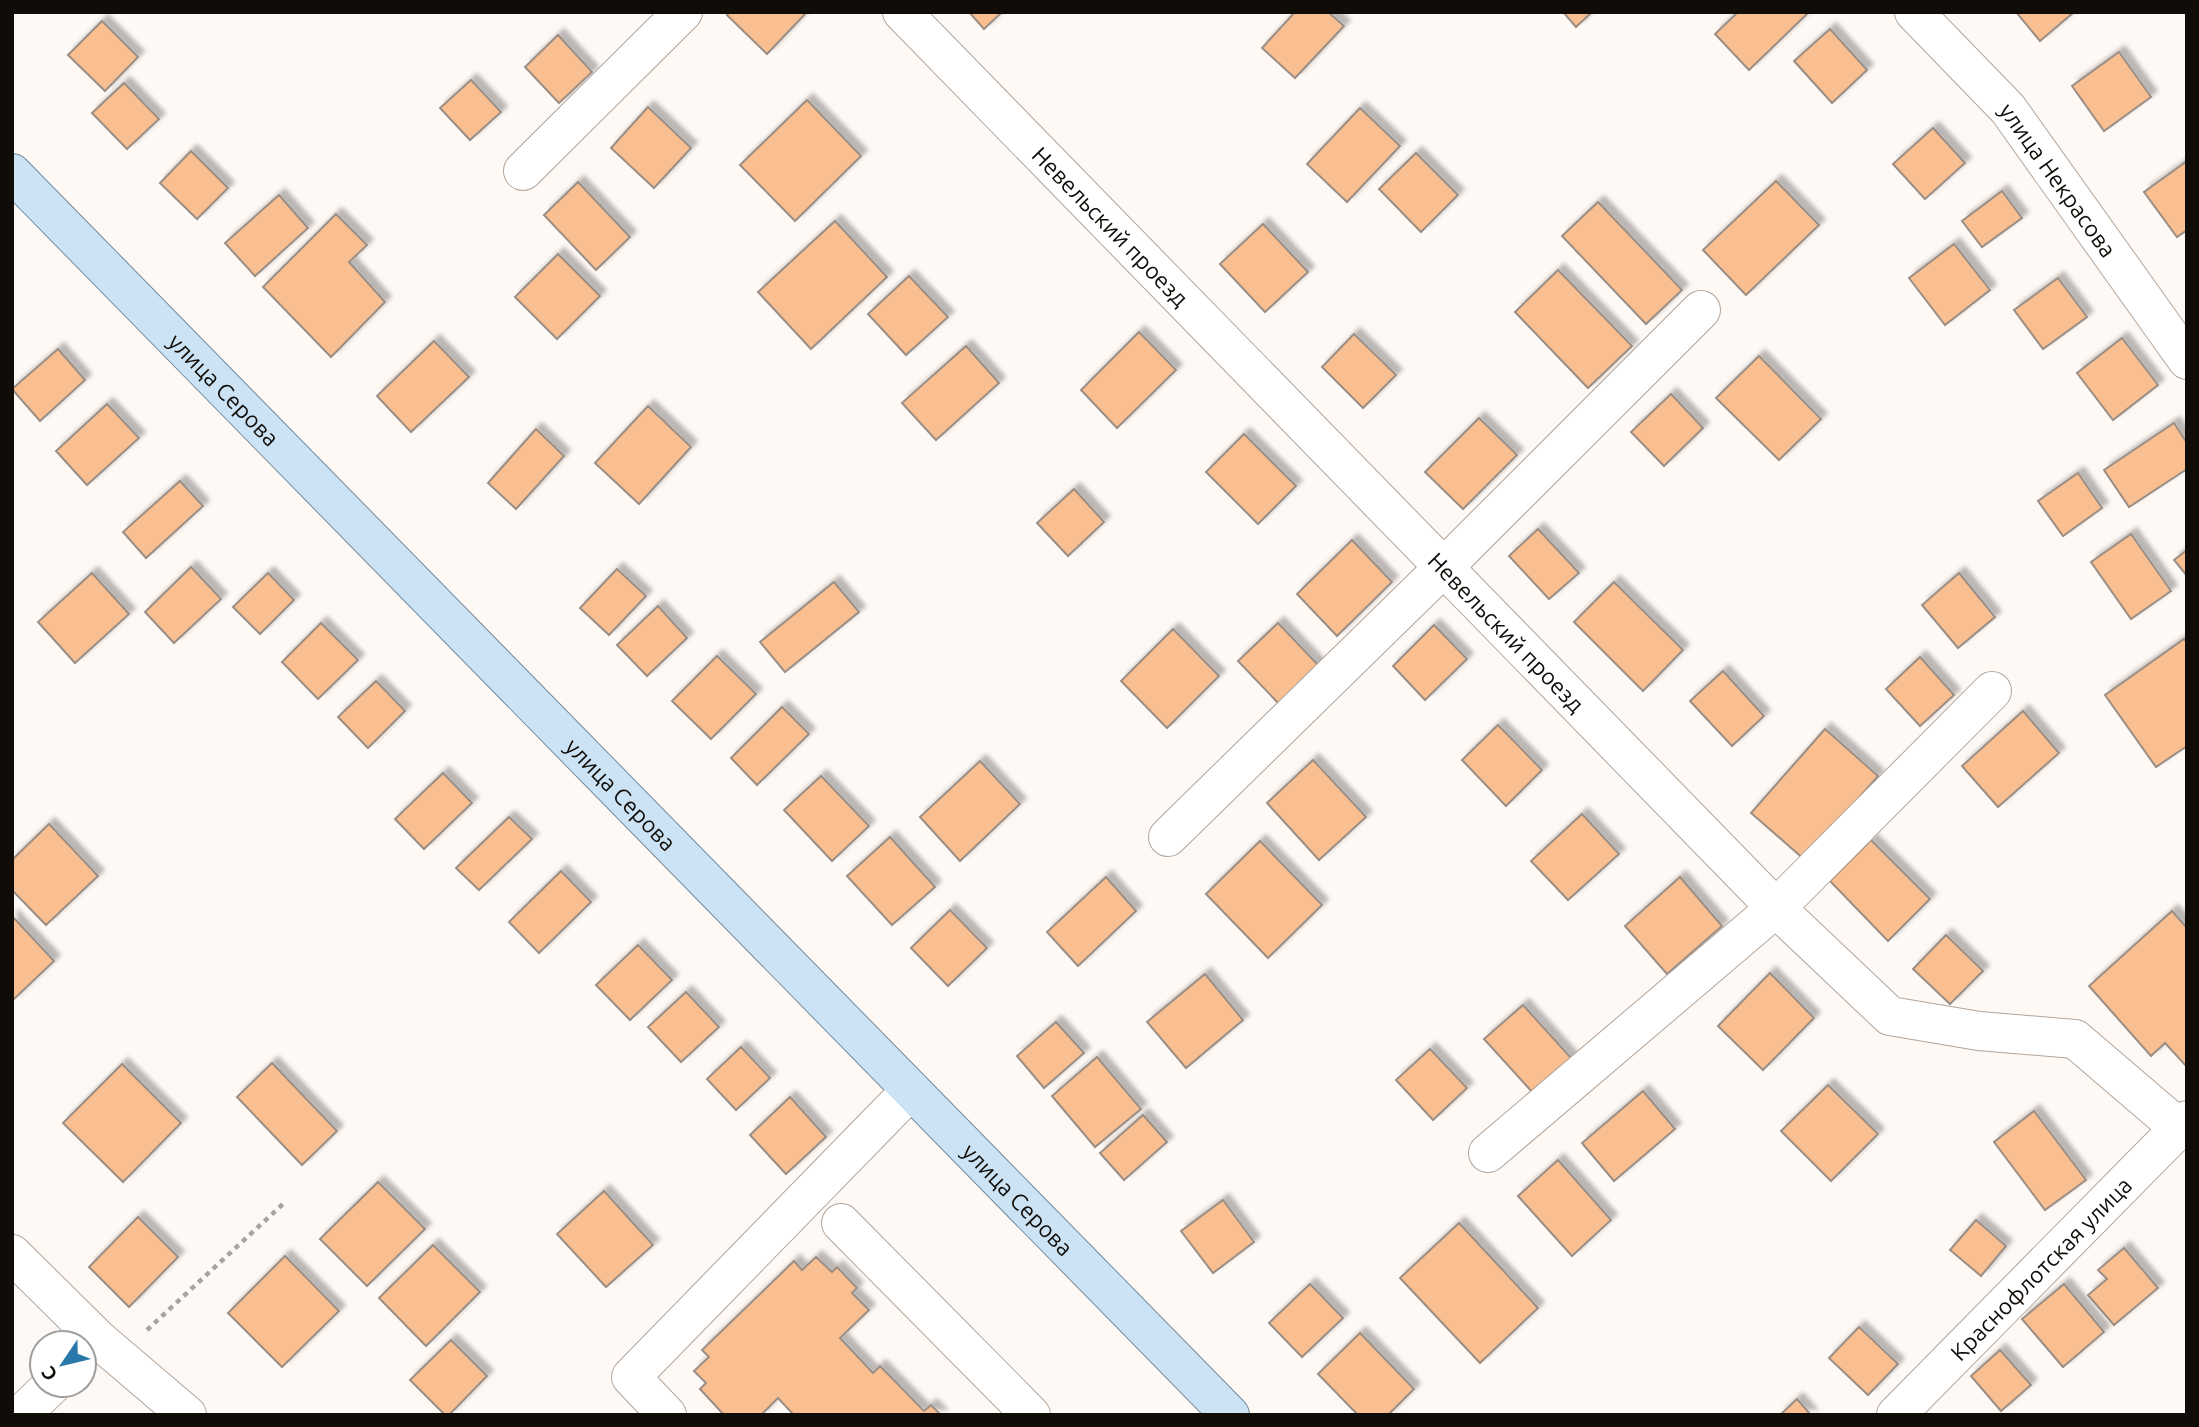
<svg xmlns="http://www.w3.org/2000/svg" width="2199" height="1427" font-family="Ubuntu,sans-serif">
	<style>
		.building { fill: #f9bf90; stroke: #9b8e85; stroke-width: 2; filter: url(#shadow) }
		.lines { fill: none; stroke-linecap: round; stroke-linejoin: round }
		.minor-casing { stroke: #b2a59b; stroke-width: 40 }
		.major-casing { stroke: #738b9e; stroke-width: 40 }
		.path { stroke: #a9a39f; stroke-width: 4.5; stroke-dasharray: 5 5; stroke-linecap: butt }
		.minor { stroke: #fff; stroke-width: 38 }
		.major { stroke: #cbe3f5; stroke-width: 38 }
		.labels { text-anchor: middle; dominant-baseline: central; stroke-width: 7; stroke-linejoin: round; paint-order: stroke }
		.street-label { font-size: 23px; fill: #100c08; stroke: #fff }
	</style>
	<defs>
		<filter id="shadow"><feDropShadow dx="6" dy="-6" stdDeviation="2" flood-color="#0004"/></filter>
	</defs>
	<rect width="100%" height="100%" fill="#fff9f5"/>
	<!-- building -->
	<g class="building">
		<path d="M729,12H807L767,54L727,15Z"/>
		<path d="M969,12H1002L984,29Z"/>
		<path d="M1295,12H1328L1344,26L1295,78L1262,48Z"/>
		<path d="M1563,12H1592L1576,27Z"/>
		<path d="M1738,12H1809L1749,70L1715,34Z"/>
		<path d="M2016,12H2074L2040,41Z"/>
		<path d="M102,21L138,57L105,91L68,55Z"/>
		<path d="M1830,29L1867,70L1832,103L1794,61Z"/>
		<path d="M558,35L592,72L559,103L525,67Z"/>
		<path d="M2119,52L2151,97L2104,131L2072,86Z"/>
		<path d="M471,80L501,112L470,140L440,108Z"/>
		<path d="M124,83L159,119L127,149L92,113Z"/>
		<path d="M807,100L861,156L795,221L740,165Z"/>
		<path d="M648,107L691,148L654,188L611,148Z"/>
		<path d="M1360,108L1400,146L1347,202L1307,164Z"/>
		<path d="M1933,128L1965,163L1925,199L1893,164Z"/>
		<path d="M191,151L228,188L197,219L160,183Z"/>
		<path d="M1416,153L1458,195L1421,232L1379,189Z"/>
		<path d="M2187,161V230L2177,237L2144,192Z"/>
		<path d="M1776,181L1819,225L1746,295L1703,250Z"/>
		<path d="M578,182L630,237L596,270L544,215Z"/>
		<path d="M2002,191L2022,218L1982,247L1962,221Z"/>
		<path d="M279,195L308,228L255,276L225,243Z"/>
		<path d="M1598,202L1682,290L1646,324L1562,236Z"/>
		<path d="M336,214L367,245L349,262L385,302L331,357L263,287Z"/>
		<path d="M835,221L887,277L811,349L758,292Z"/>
		<path d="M1263,224L1308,272L1265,312L1220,264Z"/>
		<path d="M1954,244L1990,290L1945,325L1909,278Z"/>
		<path d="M558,254L600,296L557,339L515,297Z"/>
		<path d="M1558,270L1632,346L1588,388L1515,312Z"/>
		<path d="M909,276L948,317L906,355L868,314Z"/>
		<path d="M2058,278L2087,317L2043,349L2014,310Z"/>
		<path d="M1139,332L1176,370L1117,428L1081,390Z"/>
		<path d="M1354,334L1396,375L1363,408L1322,367Z"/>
		<path d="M2122,338L2158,385L2113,420L2077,373Z"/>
		<path d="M434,341L469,377L411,432L377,396Z"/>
		<path d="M966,346L999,383L936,440L902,403Z"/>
		<path d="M58,349L85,380L40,421L12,389Z"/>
		<path d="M1759,356L1821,419L1779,460L1716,398Z"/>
		<path d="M1671,394L1703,428L1664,466L1631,432Z"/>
		<path d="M107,404L139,438L87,485L56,451Z"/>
		<path d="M648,406L691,447L639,504L595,463Z"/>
		<path d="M1479,418L1517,455L1463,509L1425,472Z"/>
		<path d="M2174,423L2187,443V469L2129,507L2104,470Z"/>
		<path d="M536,429L564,456L516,509L488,483Z"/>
		<path d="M1244,434L1296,486L1258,524L1206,472Z"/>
		<path d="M2078,473L2102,508L2063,536L2038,501Z"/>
		<path d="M180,481L203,506L146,558L123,532Z"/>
		<path d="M1074,489L1104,522L1068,556L1037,523Z"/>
		<path d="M1538,529L1579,573L1549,599L1509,556Z"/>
		<path d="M2131,534L2171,591L2131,619L2091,562Z"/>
		<path d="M1352,540L1392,582L1337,636L1297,594Z"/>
		<path d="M2187,550V576L2174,560Z"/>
		<path d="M191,567L221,599L174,643L145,612Z"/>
		<path d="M617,569L646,596L609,635L580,608Z"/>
		<path d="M92,573L129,614L75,663L38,622Z"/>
		<path d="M268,573L294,600L260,634L233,607Z"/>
		<path d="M1959,573L1995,617L1958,648L1922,605Z"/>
		<path d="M834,582L859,612L785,672L760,642Z"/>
		<path d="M1614,582L1683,650L1643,691L1574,622Z"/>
		<path d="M658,606L687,638L647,676L617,645Z"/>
		<path d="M321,623L358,660L318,699L282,662Z"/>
		<path d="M1278,623L1320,667L1280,705L1238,661Z"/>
		<path d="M1434,625L1467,659L1425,700L1393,666Z"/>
		<path d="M1173,629L1219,676L1167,728L1121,681Z"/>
		<path d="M2184,639L2187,643V746L2156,767L2105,695Z"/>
		<path d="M717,656L756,694L711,739L672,701Z"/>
		<path d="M1920,657L1954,695L1920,726L1886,689Z"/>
		<path d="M1723,671L1764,716L1732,746L1690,701Z"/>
		<path d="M376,681L405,711L368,748L338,717Z"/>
		<path d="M782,707L809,734L757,785L731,758Z"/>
		<path d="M2023,711L2059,753L1998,807L1962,766Z"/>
		<path d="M1498,725L1542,770L1506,806L1462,760Z"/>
		<path d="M1825,729L1878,776L1805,860L1751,813Z"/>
		<path d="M1313,760L1366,817L1319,860L1267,803Z"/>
		<path d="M980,761L1020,804L960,861L920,817Z"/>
		<path d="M443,773L472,803L424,849L395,819Z"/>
		<path d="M821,776L869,826L832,861L784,810Z"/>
		<path d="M1582,814L1619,854L1568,900L1531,861Z"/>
		<path d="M509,817L532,839L479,890L456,868Z"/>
		<path d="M49,824L98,876L46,925L12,890V860Z"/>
		<path d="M890,837L935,887L892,925L847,876Z"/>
		<path d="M1871,840L1930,899L1888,941L1830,881Z"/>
		<path d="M1260,841L1322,905L1268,958L1206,894Z"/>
		<path d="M561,871L591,902L539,953L509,922Z"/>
		<path d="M1106,877L1136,911L1078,966L1047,932Z"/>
		<path d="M1680,877L1722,926L1667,974L1625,926Z"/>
		<path d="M950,910L987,948L948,986L911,948Z"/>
		<path d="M2172,911L2187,928V1067L2165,1043L2151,1056L2089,986Z"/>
		<path d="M12,916L54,961L12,1001Z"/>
		<path d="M1946,935L1983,971L1950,1004L1913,969Z"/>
		<path d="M638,945L672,980L630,1020L596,985Z"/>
		<path d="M1770,973L1814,1018L1763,1070L1718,1026Z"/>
		<path d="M1205,974L1243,1020L1186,1068L1147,1022Z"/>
		<path d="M686,992L719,1027L681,1062L648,1027Z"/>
		<path d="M1523,1005L1572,1059L1534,1094L1484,1039Z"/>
		<path d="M1056,1022L1084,1053L1044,1088L1017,1056Z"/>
		<path d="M741,1047L770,1078L736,1110L707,1079Z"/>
		<path d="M1430,1049L1467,1088L1433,1120L1396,1080Z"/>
		<path d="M1097,1057L1141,1109L1095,1147L1052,1096Z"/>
		<path d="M272,1063L337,1131L302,1165L237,1097Z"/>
		<path d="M122,1064L181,1123L123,1182L63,1123Z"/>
		<path d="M1828,1085L1878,1134L1831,1181L1781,1131Z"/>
		<path d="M1643,1091L1675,1129L1614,1181L1582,1143Z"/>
		<path d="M790,1097L826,1137L786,1174L750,1135Z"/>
		<path d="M2034,1111L2086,1180L2045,1210L1994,1142Z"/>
		<path d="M1143,1115L1167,1142L1124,1180L1100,1153Z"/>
		<path d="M1558,1160L1611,1220L1572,1256L1518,1196Z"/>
		<path d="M378,1182L425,1229L367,1286L320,1239Z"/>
		<path d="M604,1191L653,1245L606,1287L557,1234Z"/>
		<path d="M1223,1200L1254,1242L1213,1273L1181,1231Z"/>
		<path d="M138,1217L178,1257L129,1307L89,1267Z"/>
		<path d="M1976,1220L2006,1246L1981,1276L1950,1250Z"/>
		<path d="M1459,1223L1538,1308L1480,1363L1400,1278Z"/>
		<path d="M433,1245L480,1292L426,1346L379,1298Z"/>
		<path d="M2124,1248L2158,1288L2114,1325L2088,1295L2107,1279L2098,1270Z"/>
		<path d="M285,1256L339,1311L282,1367L228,1313Z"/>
		<path d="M816,1257L832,1272L837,1267L857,1288L852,1293L869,1310L840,1338L873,1373L880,1366L924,1411L931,1405L941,1415H790L792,1413L778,1398L761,1415H724L700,1389L706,1383L694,1371L709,1357L702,1350L794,1261L802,1270Z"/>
		<path d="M1310,1284L1343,1318L1302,1357L1269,1323Z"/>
		<path d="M2064,1284L2104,1332L2063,1367L2022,1319Z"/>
		<path d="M1859,1327L1898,1364L1868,1395L1829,1358Z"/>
		<path d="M1360,1333L1414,1389L1388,1415H1358L1318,1374Z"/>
		<path d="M451,1340L487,1376L449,1415H445L410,1380Z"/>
		<path d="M2000,1350L2031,1385L2001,1411L1971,1376Z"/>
		<path d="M1797,1399L1811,1415H1780Z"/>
	</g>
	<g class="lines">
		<defs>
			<g id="minor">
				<path id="s1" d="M902,12L1776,908L1890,1016L1979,1031L2075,1039L2179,1128"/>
				<path id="s2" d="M1914,12L2008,109L2187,360"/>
				<path d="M523,171L683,12"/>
				<path d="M1168,837L1445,566L1701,310"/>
				<path d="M1488,1153L1776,908L1992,691"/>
				<path d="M841,1223L1031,1415"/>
				<path d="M12,1254L99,1340L187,1415"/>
				<path d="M21,1415L52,1385"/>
				<path d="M667,1415L631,1377L911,1090"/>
				<path id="s3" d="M1896,1415L2187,1120"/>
			</g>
			<g id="major">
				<path id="s4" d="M12,173L1230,1415"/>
			</g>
		</defs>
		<!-- minor casing -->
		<use href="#minor" class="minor-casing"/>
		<!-- major casing -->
		<use href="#major" class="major-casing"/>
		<!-- path -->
		<path class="path" d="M147,1330L284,1203"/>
		<!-- minor -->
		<use href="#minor" class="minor"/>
		<!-- major -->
		<use href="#major" class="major"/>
	</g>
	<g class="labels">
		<!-- street labels -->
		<g class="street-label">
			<text stroke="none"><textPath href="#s2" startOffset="222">улица Некрасова</textPath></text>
			<text stroke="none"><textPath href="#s1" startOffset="299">Невельский проезд</textPath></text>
			<text stroke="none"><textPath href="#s4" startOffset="303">улица Серова</textPath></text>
			<text stroke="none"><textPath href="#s1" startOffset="866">Невельский проезд</textPath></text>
			<text stroke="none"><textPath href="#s4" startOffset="870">улица Серова</textPath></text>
			<text stroke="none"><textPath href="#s4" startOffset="1437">улица Серова</textPath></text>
			<text stroke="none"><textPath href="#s3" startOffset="206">Краснофлотская улица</textPath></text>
		</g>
	</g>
	<!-- border -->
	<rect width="2199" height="1427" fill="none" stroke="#100c08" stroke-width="28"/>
	<!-- north arrow -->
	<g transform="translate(63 1364) rotate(235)"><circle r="33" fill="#ffffff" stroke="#9f9e9c" stroke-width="2"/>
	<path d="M0-5L12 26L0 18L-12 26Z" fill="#2b78ab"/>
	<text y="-10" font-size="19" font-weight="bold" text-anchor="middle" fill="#100c08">С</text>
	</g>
</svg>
